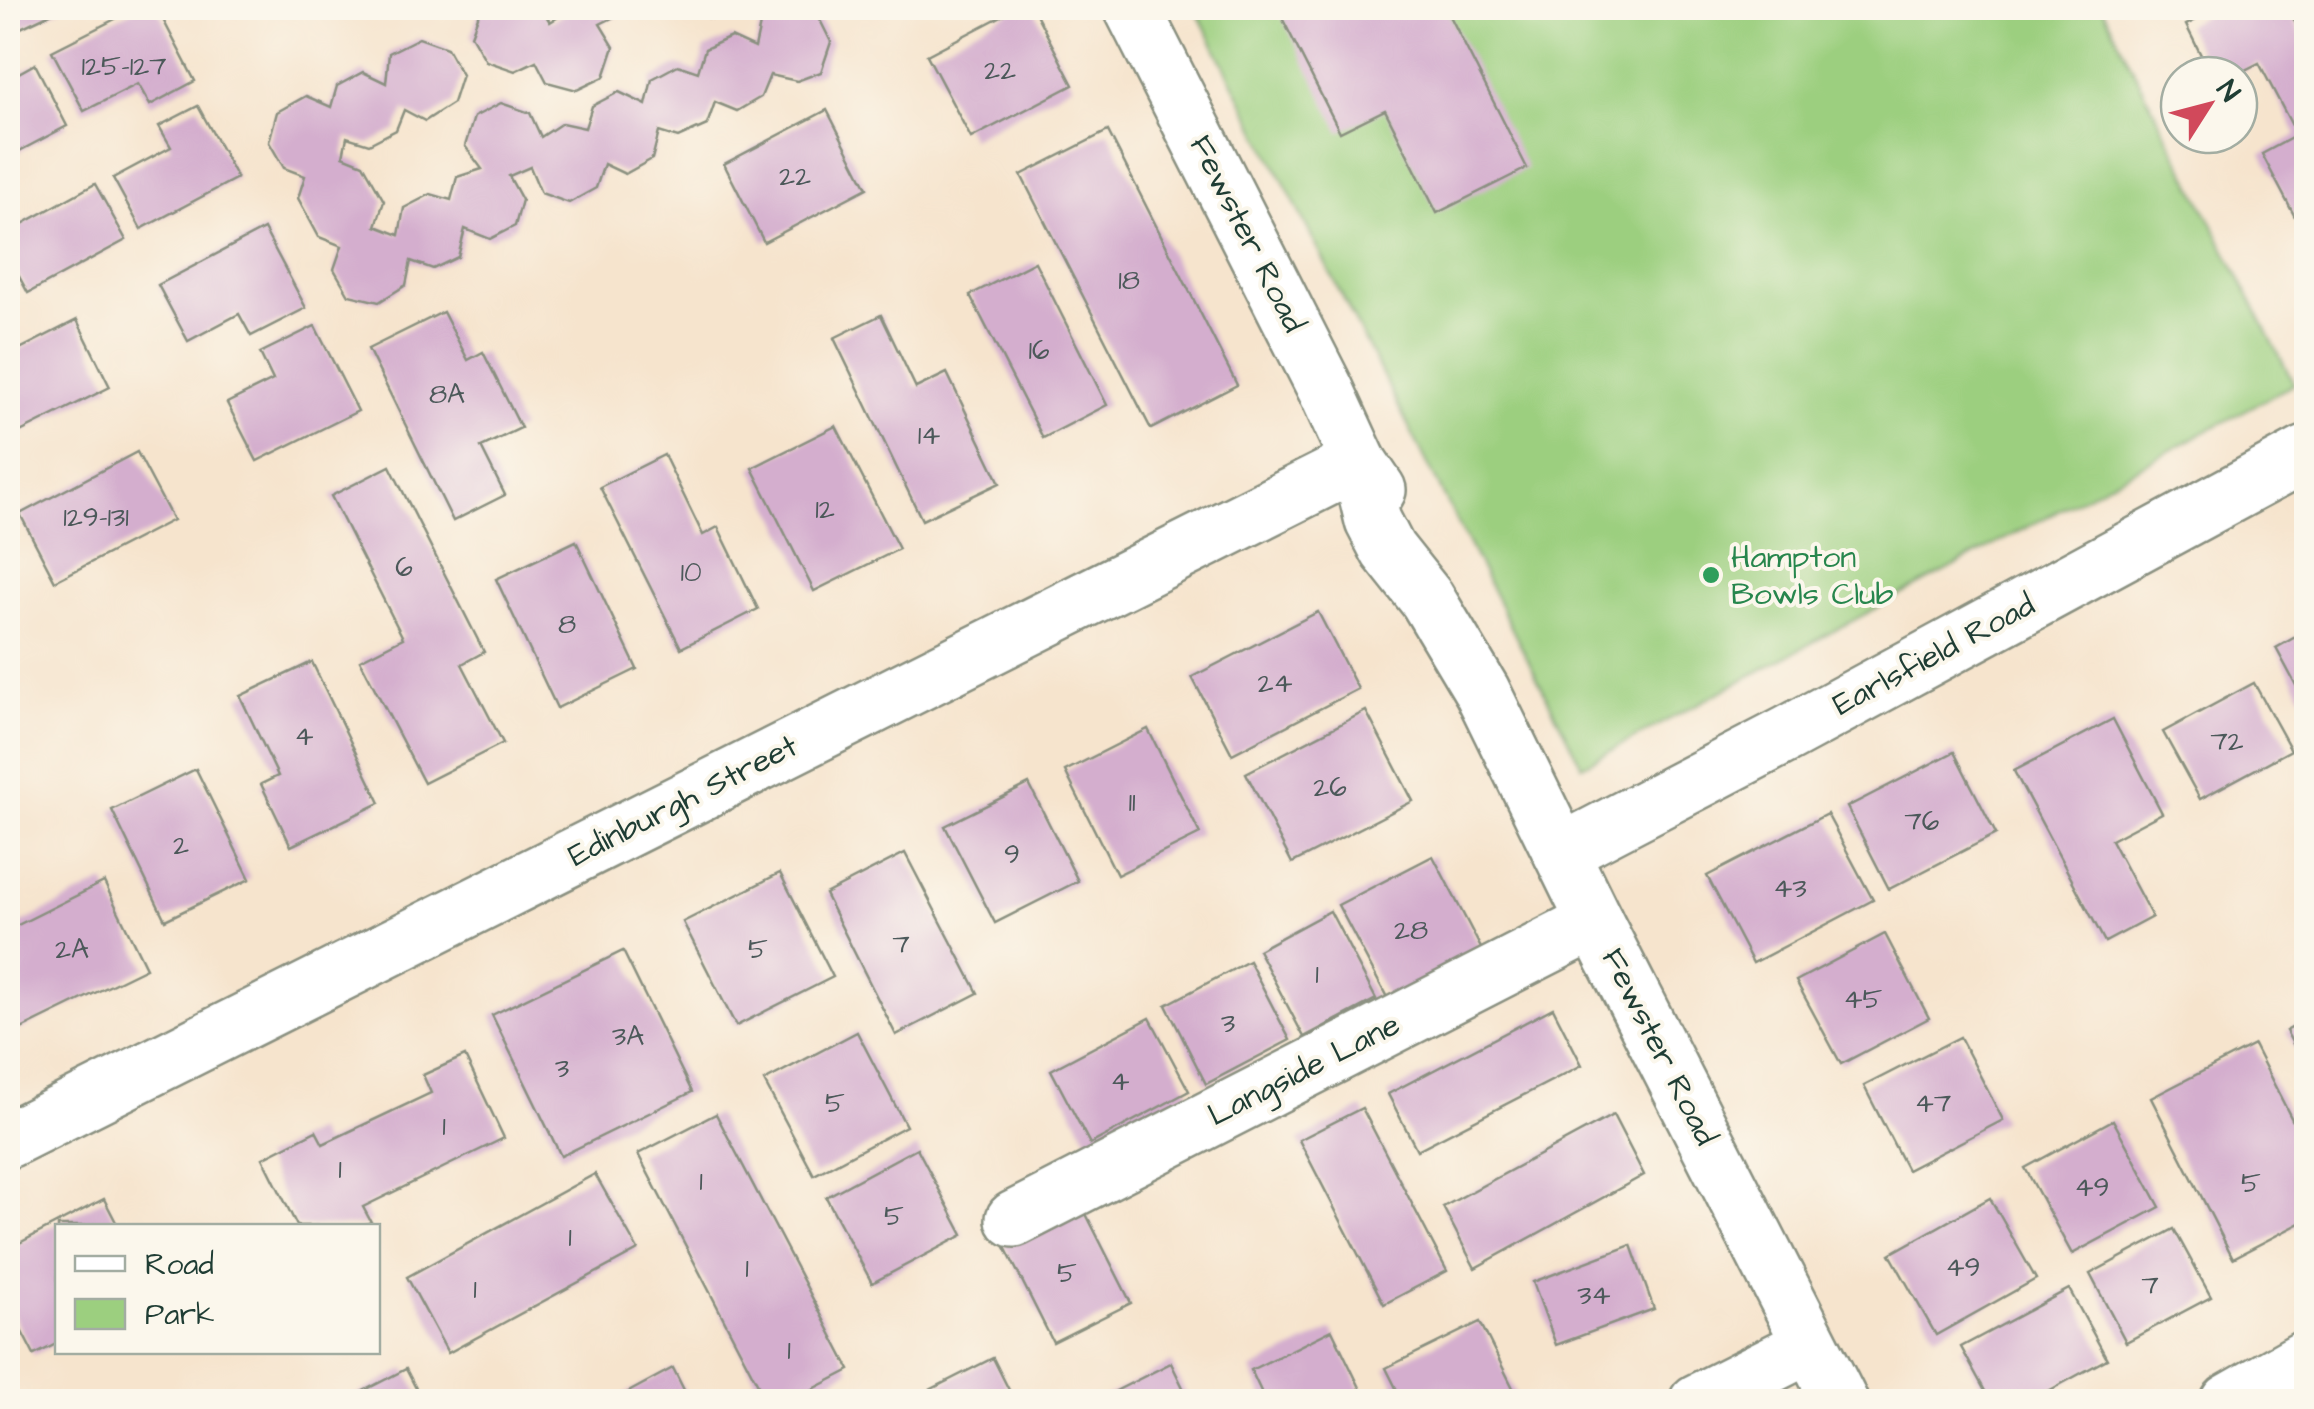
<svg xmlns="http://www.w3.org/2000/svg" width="2314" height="1409" font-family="'Architects Daughter',sans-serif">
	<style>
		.green { fill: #9ccf7f; stroke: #5e865a; stroke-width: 2.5 }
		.building { fill: #d4aece }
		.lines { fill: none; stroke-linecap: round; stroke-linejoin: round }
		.street-casing { stroke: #8a9080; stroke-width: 60 }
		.street { stroke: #fff; stroke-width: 55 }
		.leisure-dot { fill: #2e9e5b; stroke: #fbf7ec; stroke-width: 4 }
		.labels { text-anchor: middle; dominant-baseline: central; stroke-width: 8; stroke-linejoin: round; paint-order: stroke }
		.number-label { font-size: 28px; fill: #4c595a }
		.street-label { font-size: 32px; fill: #1f3d34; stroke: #fbf7ec }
		.leisure-label { font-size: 32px; fill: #27864d; stroke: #fbf7ec; text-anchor: start }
	</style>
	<rect width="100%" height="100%" fill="#fbf7ec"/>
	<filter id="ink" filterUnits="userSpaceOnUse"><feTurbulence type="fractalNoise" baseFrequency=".01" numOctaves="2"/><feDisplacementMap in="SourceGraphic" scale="20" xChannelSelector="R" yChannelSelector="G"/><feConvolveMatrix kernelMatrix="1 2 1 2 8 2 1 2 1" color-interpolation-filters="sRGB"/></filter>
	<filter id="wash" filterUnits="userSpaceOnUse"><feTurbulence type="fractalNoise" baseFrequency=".0048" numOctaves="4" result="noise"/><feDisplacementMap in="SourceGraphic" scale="40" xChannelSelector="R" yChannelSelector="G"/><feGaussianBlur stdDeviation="2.25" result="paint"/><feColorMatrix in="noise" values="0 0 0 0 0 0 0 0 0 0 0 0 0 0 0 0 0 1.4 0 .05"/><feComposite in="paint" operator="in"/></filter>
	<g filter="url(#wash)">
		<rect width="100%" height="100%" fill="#f6e4cd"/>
		<!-- green -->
		<path class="green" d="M1195,8H2102L2294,384L1582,766Z"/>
		<g id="blocks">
			<!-- building -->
			<g class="building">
				<path d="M8,8H63L8,34Z"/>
				<path d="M137,8H157L195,81L150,105L138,84L84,111L52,51Z"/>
				<path d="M481,8H541L550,22L565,13L563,8H625L622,13L600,24L614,47L604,77L577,90L547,82L536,61L515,71L486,61L471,35Z"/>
				<path d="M680,8H736L712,19L681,11Z"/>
				<path d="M782,8H795L817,14L831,42L821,72L797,81L770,75L761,97L737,111L715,102L707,125L678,138L659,132L652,159L625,174L604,164L596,188L569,203L541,193L530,167L509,176L522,200L515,226L490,239L465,229L458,257L433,269L411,261L406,285L379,302L349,295L334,269L342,246L319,237L298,198L305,176L284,168L269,142L277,112L306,96L331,107L337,86L363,72L386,83L389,53L419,38L447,48L462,75L453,103L425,121L404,110L396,130L369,144L347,137L343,156L363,164L384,201L376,226L399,235L404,208L431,194L451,200L457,177L482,169L465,146L474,117L501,103L530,113L541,137L562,123L585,128L592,106L619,92L646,105L652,79L678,65L698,72L705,49L731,37L755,48L761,20Z"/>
				<path d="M1017,8H1033L1073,85L971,138L927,55Z"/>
				<path d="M1277,8H1446L1527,168L1437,213L1385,110L1340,132Z"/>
				<path d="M2221,8H2288L2306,44V238L2262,154L2297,135L2259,63L2235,75H2211L2186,25Z"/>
				<path d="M35,64L67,126L8,157V79Z"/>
				<path d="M198,106L237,178L141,229L113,178L171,147L159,126Z"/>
				<path d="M827,110L867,188L764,242L724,164Z"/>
				<path d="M1108,131L1237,385L1151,429L1021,175Z"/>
				<path d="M95,184L126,240L28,293L8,256V232Z"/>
				<path d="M264,229L306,308L251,336L239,314L188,341L158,285Z"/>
				<path d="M1035,262L1107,405L1043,438L970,295Z"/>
				<path d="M443,312L468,360L483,352L521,428L481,447L505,495L453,521L368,349Z"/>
				<path d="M881,315L916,388L947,373L1000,483L922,520L834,338Z"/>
				<path d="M77,320L110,387L8,438V355Z"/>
				<path d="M315,326L358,411L257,461L227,403L273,380L260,353Z"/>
				<path d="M836,426L899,549L814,591L752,468Z"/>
				<path d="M137,452L173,520L55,581L20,514Z"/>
				<path d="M664,455L703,535L718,527L758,609L681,648L600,487Z"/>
				<path d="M390,466L484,652L462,664L503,743L424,783L360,660L403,638L331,496Z"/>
				<path d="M576,541L637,669L557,708L496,579Z"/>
				<path d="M1318,612L1358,689L1232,754L1192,677Z"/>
				<path d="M2306,631V704L2276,648Z"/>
				<path d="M312,662L380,803L291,846L261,784L278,776L240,696Z"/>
				<path d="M2254,683L2291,750L2200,799L2163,732Z"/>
				<path d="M1366,711L1413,801L1292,863L1246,773Z"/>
				<path d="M2113,719L2162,813L2111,840L2152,917L2105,942L2014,771Z"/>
				<path d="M1148,729L1200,834L1117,875L1065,771Z"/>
				<path d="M1954,752L1996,834L1889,889L1847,807Z"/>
				<path d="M196,769L250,879L165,920L112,810Z"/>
				<path d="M1029,784L1078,881L995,923L945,826Z"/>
				<path d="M1827,814L1873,900L1753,963L1707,876Z"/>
				<path d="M905,853L978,993L896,1035L825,894Z"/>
				<path d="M1433,856L1484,954L1390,1003L1338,905Z"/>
				<path d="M780,873L833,977L736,1026L683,922Z"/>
				<path d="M104,882L146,968L19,1030L8,1007V930Z"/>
				<path d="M1330,911L1376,999L1304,1037L1258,950Z"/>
				<path d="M1885,934L1929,1018L1841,1064L1796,981Z"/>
				<path d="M623,951L692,1092L561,1156L492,1015Z"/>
				<path d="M1249,961L1290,1040L1206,1084L1166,1005Z"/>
				<path d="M1553,1008L1582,1065L1417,1150L1388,1094Z"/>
				<path d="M1150,1018L1189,1091L1090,1144L1051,1070Z"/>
				<path d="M2306,1020V1068L2286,1031Z"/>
				<path d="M857,1032L906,1126L814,1175L764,1081Z"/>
				<path d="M1960,1037L2003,1120L1907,1170L1864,1086Z"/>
				<path d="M2254,1045L2306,1147V1220L2233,1258L2151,1098Z"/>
				<path d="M465,1056L504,1138L363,1207L371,1222L362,1226H297L263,1158L316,1131L323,1144L431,1093L423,1075Z"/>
				<path d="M1362,1108L1447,1271L1384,1304L1299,1140Z"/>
				<path d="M716,1114L850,1370L788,1402H767L638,1154Z"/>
				<path d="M1613,1115L1644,1175L1475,1268L1443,1207Z"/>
				<path d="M2113,1120L2160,1207L2072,1254L2025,1168Z"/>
				<path d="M917,1148L963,1235L872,1283L826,1197Z"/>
				<path d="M595,1174L638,1250L448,1353L407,1277Z"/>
				<path d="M1990,1198L2036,1279L1936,1335L1890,1254Z"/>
				<path d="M104,1199L118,1226H58V1343L34,1355L8,1305V1249Z"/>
				<path d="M1081,1204L1131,1303L1053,1342L1003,1243Z"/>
				<path d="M2174,1229L2211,1297L2126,1342L2090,1274Z"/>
				<path d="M1631,1245L1654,1309L1556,1345L1533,1282Z"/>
				<path d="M2069,1289L2107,1359L2028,1402H1991L1961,1347Z"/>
				<path d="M1480,1322L1516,1394L1500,1402H1403L1386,1368Z"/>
				<path d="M1332,1330L1365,1398L1358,1402H1266L1251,1370Z"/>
				<path d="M993,1358L1015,1402H906Z"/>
				<path d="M1171,1363L1190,1402H1094Z"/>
				<path d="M673,1368L690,1402H610Z"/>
				<path d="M406,1369L423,1402H342Z"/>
			</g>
		</g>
	</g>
	<g filter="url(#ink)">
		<use href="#blocks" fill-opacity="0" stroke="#8a9080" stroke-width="2.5"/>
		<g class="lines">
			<defs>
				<g id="street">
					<path d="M1132,8L1326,390L1359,462L1378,490"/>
					<path d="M1359,462L1373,521L1388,550L1427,599L1482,691L1595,922L1840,1402"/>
					<path d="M1561,852L1788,734L2306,454"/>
					<path d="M8,1140L1359,462"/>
					<path d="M1014,1219L1595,922"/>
					<path d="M1697,1402L1810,1345"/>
					<path d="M2229,1402L2306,1358"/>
				</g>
			</defs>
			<!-- street casing -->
			<use href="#street" class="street-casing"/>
			<!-- street -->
			<use href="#street" class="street"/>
		</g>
	</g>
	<!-- markers -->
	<circle class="leisure-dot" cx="1711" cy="575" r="10"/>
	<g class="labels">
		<!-- number labels -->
		<g class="number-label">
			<text x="124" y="66">125-127</text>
			<text x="1000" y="70">22</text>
			<text x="795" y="176">22</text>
			<text x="1129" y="280">18</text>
			<text x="1039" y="350">16</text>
			<text x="447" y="394">8A</text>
			<text x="929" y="435">14</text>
			<text x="825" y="509">12</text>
			<text x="96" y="517">129-131</text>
			<text x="404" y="567">6</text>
			<text x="691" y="572">10</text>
			<text x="567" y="624">8</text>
			<text x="1275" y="683">24</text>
			<text x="304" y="736">4</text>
			<text x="2227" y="741">72</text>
			<text x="1330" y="787">26</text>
			<text x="1132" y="802">11</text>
			<text x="1922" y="821">76</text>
			<text x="181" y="845">2</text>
			<text x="1012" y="854">9</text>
			<text x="1790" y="888">43</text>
			<text x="1411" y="930">28</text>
			<text x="901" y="944">7</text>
			<text x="72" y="949">2A</text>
			<text x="758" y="949">5</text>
			<text x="1317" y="974">1</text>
			<text x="1863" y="999">45</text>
			<text x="1228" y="1023">3</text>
			<text x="628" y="1036">3A</text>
			<text x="562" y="1068">3</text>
			<text x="1120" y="1081">4</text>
			<text x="835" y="1103">5</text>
			<text x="1933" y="1103">47</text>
			<text x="444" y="1126">1</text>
			<text x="340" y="1169">1</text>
			<text x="701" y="1181">1</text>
			<text x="2251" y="1183">5</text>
			<text x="2092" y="1187">49</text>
			<text x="894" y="1216">5</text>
			<text x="570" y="1237">1</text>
			<text x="1963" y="1267">49</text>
			<text x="747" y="1268">1</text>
			<text x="1067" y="1273">5</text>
			<text x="2150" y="1285">7</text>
			<text x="475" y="1289">1</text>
			<text x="1594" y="1295">34</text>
			<text x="789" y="1350">1</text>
		</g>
		<!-- street labels -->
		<g class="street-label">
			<text transform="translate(1247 234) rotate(63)">Fewster Road</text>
			<text transform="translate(1934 655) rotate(-28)">Earlsfield Road</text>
			<text transform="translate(683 801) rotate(-27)">Edinburgh Street</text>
			<text transform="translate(1659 1047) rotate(63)">Fewster Road</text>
			<text transform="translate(1304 1070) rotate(-27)">Langside Lane</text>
		</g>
		<!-- leisure labels -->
		<g class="leisure-label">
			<text x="1731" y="557">Hampton<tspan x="1731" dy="37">Bowls Club</tspan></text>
		</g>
	</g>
	<!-- margin -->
	<rect width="2314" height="1409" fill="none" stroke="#fbf7ec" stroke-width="40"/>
	<!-- legend -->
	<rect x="55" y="1224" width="325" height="130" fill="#fbf7ec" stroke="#a3ada2" stroke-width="2.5"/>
	<rect x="75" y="1256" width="50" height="15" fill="#ffffff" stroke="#a3ada2" stroke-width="2.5"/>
	<text x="145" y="1274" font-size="30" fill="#1f3d34">Road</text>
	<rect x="75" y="1299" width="50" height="30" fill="#9ccf7f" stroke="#a3ada2" stroke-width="2.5"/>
	<text x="145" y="1324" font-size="30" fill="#1f3d34">Park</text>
	<!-- north arrow -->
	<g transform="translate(2209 105) rotate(54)"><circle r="48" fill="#fbf7ec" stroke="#a3ada2" stroke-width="2.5"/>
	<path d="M0-8L18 38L0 25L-18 38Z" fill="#d1495b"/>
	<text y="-15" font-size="28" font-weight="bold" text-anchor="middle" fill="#1f3d34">N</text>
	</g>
</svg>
